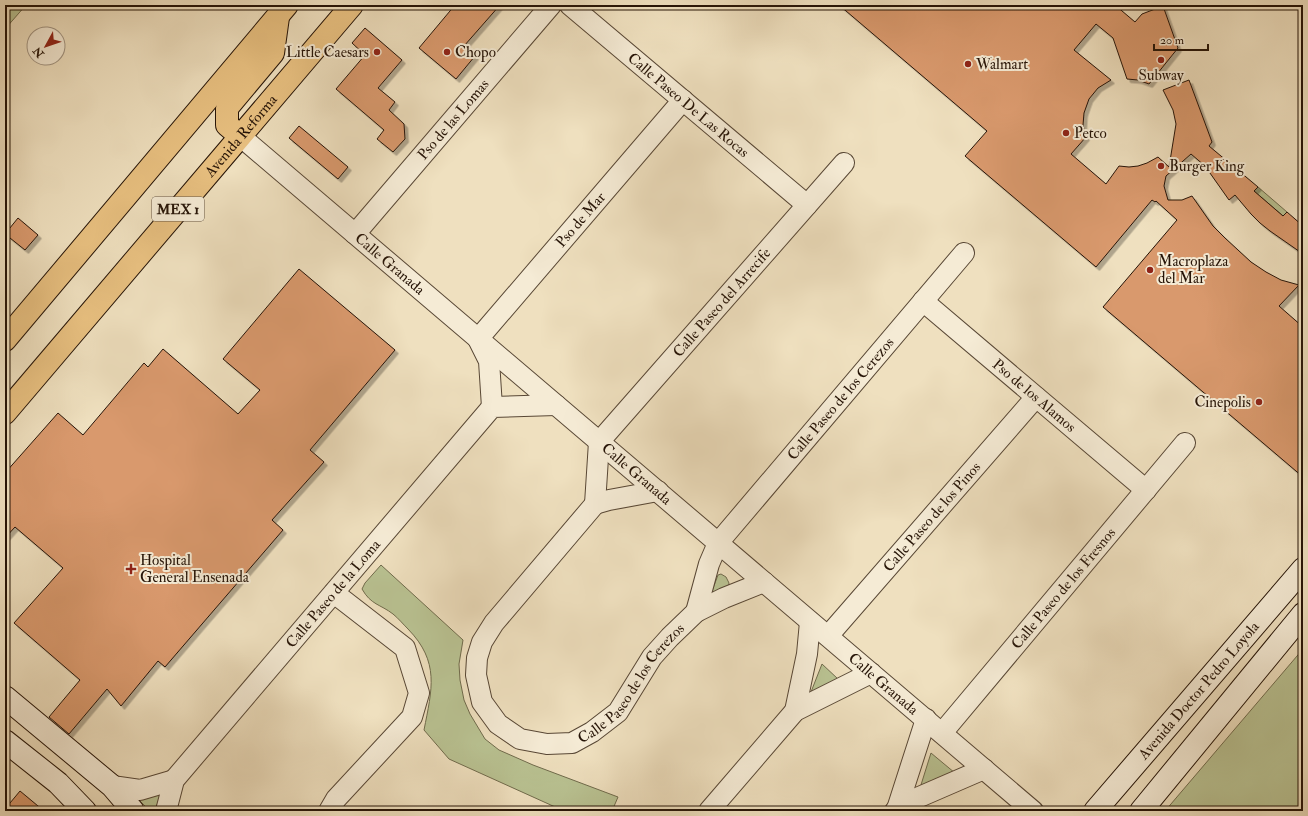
<svg xmlns="http://www.w3.org/2000/svg" width="1308" height="816" font-family="'IM FELL Double Pica',serif">
	<style>
		.green { fill: #b9c292; stroke: #706b4c }
		.building { fill: #d9996d; stroke: #261407; filter: url(#shadow) }
		.lines { fill: none; stroke-linecap: round; stroke-linejoin: round }
		.minor-casing { stroke: #584735; stroke-width: 22 }
		.secondary-casing { stroke: #261407; stroke-width: 24 }
		.trunk-casing { stroke: #261407; stroke-width: 24 }
		.minor { stroke: #f5ebd5; stroke-width: 20 }
		.secondary { stroke: #f5ebd5; stroke-width: 22 }
		.trunk { stroke: #e8c080; stroke-width: 22 }
		.poi-dot { fill: #8f2418; stroke: #f5ebd5; stroke-width: 1.5 }
		.labels { text-anchor: middle; dominant-baseline: central; stroke-width: 4; stroke-linejoin: round; paint-order: stroke }
		.shield { fill: #f5ebd5; stroke: #645445; stroke-width: 1 }
		.shield-label { font-size: 14px; font-weight: bold; fill: #261407 }
		.poi-label { font-size: 15px; fill: #261407; stroke: #f5ebd5; text-anchor: start }
		.street-label { font-size: 15px; fill: #261407; stroke: #f5ebd5 }
	</style>
	<defs>
		<filter id="shadow"><feDropShadow dx="3.5" dy="3.5" stdDeviation="0" flood-color="#0004"/></filter>
	</defs>
	<rect width="100%" height="100%" fill="#efe0bf"/>
	<filter id="stains"><feTurbulence type="fractalNoise" baseFrequency=".005" numOctaves="4"/><feColorMatrix values="0 0 0 0 .2 0 0 0 0 .09 0 0 0 0 .02 0 0 0 .5 -.17"/></filter>
	<radialGradient id="worn" r=".72"><stop offset=".6" stop-color="#630" stop-opacity="0"/><stop offset="1" stop-color="#630" stop-opacity=".3"/></radialGradient>
	<!-- green -->
	<g class="green">
		<path d="M5,5H26L5,29Z"/>
		<path d="M1258,187L1287,212L1283,216L1254,191Z"/>
		<path d="M381,565L463,640L459,664L460,680L464,700L470,714L485,739L499,750L533,765L618,797L612,811H564L449,759L424,730C432,689 440,662 408,629C403,624 398,618 393,614C380,604 371,605 362,589L365,583Z"/>
		<path d="M721,574L726,577L729,583L728,589L709,599L718,575Z"/>
		<path d="M1303,649V811H1165Z"/>
		<path d="M822,664L838,679L809,697Z"/>
		<path d="M931,753L955,773L920,788Z"/>
		<path d="M163,792L154,811H150L138,799Z"/>
	</g>
	<!-- building -->
	<g class="building">
		<path d="M455,5H500L464,46L475,56L456,79L419,48Z"/>
		<path d="M839,5H1115L1135,22L1142,14L1163,6L1178,48L1149,84L1138,80L1127,79L1113,38L1096,24L1074,50L1111,80L1098,88L1089,99L1084,113L1083,125L1086,137L1071,154L1106,184L1119,166L1129,167L1138,166L1147,163L1158,157L1169,167L1176,124L1173,110L1163,90L1189,80L1212,142L1209,146L1258,187L1254,191L1283,216L1287,212L1303,226V254L1270,231L1260,223L1251,214L1235,195L1229,200L1205,166L1191,154L1166,176L1164,186L1168,200H1182L1192,196L1213,226L1225,238L1251,262L1266,272L1281,280L1299,285L1279,306L1303,327V477L1103,307L1177,220L1156,201L1155,202L1152,200L1096,267L965,156L987,131Z"/>
		<path d="M365,28L402,60L378,88L395,102L389,110L404,124L405,139L393,152L377,139L384,130L336,89L365,55L352,43Z"/>
		<path d="M299,126L348,167L338,179L289,138Z"/>
		<path d="M18,218L38,235L25,250L5,234Z"/>
		<path d="M299,269L395,350L310,450L324,462L272,520L283,530L165,667L158,661L121,706L107,689L69,734L49,717L80,680L14,623L63,568L15,527L5,538V473L58,413L83,435L144,363L148,367L163,349L238,414L260,390L223,359Z"/>
		<path d="M20,791L44,811H5V809Z"/>
	</g>
	<g class="lines">
		<defs>
			<g id="minor">
				<path id="s1" d="M570,5L807,205"/>
				<path id="s2" d="M240,136L1033,811"/>
				<path id="s3" d="M355,234L551,5"/>
				<path id="s4" d="M923,301L1146,490"/>
				<path id="s5" d="M492,407L489,361L478,339L683,100"/>
				<path id="s6" d="M595,504L494,623L482,642L477,658L476,675L482,702L498,724L520,739L547,744L572,743L592,732L618,712L652,657L670,637L696,612L724,598L764,582"/>
				<path id="s7" d="M595,504L599,442L844,163"/>
				<path d="M595,504L609,500L658,491"/>
				<path id="s8" d="M696,612L709,564L718,543L964,253"/>
				<path id="s9" d="M828,636L1036,397"/>
				<path d="M795,711L807,654L810,622"/>
				<path id="s10" d="M942,733L1185,443"/>
				<path d="M112,786L140,790L174,780"/>
				<path d="M897,809L926,719"/>
				<path id="s11" d="M166,811L174,780L492,407L556,405"/>
				<path d="M329,811L336,799L412,717L419,693L405,648L334,593"/>
				<path d="M709,811L795,711L871,673"/>
				<path d="M895,811L897,809L917,798L984,769"/>
			</g>
			<g id="secondary">
				<path d="M5,697L112,786L124,800L133,811"/>
				<path d="M5,741L58,783L85,811"/>
				<path id="s12" d="M1095,811L1303,569"/>
				<path d="M1141,811L1303,614"/>
			</g>
			<g id="trunk">
				<path d="M240,136L227,125V108L273,53L278,17"/>
				<path d="M5,340L287,5"/>
				<path id="s13" d="M5,413L352,5"/>
			</g>
		</defs>
		<!-- minor casing -->
		<use href="#minor" class="minor-casing"/>
		<!-- secondary casing -->
		<use href="#secondary" class="secondary-casing"/>
		<!-- trunk casing -->
		<use href="#trunk" class="trunk-casing"/>
		<!-- minor -->
		<use href="#minor" class="minor"/>
		<!-- secondary -->
		<use href="#secondary" class="secondary"/>
		<!-- trunk -->
		<use href="#trunk" class="trunk"/>
	</g>
	<!-- markers -->
	<g class="poi-dot">
		<circle cx="377" cy="52" r="4"/>
		<circle cx="447" cy="52" r="4"/>
		<circle cx="1161" cy="60" r="4"/>
		<circle cx="968" cy="64" r="4"/>
		<circle cx="1066" cy="133" r="4"/>
		<circle cx="1161" cy="166" r="4"/>
		<circle cx="1150" cy="270" r="4"/>
		<circle cx="1259" cy="402" r="4"/>
		<path d="M129 563h4v4h4v4h-4v4h-4v-4h-4v-4h4z"/>
	</g>
	<g class="labels">
		<!-- shield labels -->
		<rect class="shield" x="152" y="197" width="52" height="24" rx="3"/>
		<g class="shield-label">
			<text x="178" y="209">MEX 1</text>
		</g>
		<!-- poi labels -->
		<g class="poi-label">
			<text x="369" y="52" text-anchor="end">Little Caesars</text>
			<text x="455" y="52">Chopo</text>
			<text x="976" y="64">Walmart</text>
			<text x="1161" y="75" text-anchor="middle">Subway</text>
			<text x="1074" y="133">Petco</text>
			<text x="1169" y="166">Burger King</text>
			<text x="1158" y="261">Macroplaza<tspan x="1158" dy="17">del Mar</tspan></text>
			<text x="1251" y="402" text-anchor="end">Cinepolis</text>
			<text x="140" y="560">Hospital<tspan x="140" dy="17">General Ensenada</tspan></text>
		</g>
		<!-- street labels -->
		<g class="street-label">
			<text stroke="none"><textPath href="#s1" startOffset="155">Calle Paseo De Las Rocas</textPath></text>
			<text stroke="none"><textPath href="#s3" startOffset="151">Pso de las Lomas</textPath></text>
			<text stroke="none"><textPath href="#s13" startOffset="364">Avenida Reforma</textPath></text>
			<text stroke="none"><textPath href="#s5" startOffset="228">Pso de Mar</textPath></text>
			<text stroke="none"><textPath href="#s2" startOffset="197">Calle Granada</textPath></text>
			<text stroke="none"><textPath href="#s7" startOffset="248">Calle Paseo del Arrecife</textPath></text>
			<text stroke="none"><textPath href="#s4" startOffset="146">Pso de los Alamos</textPath></text>
			<text stroke="none"><textPath href="#s8" startOffset="262">Calle Paseo de los Cerezos</textPath></text>
			<text stroke="none"><textPath href="#s2" startOffset="521">Calle Granada</textPath></text>
			<text stroke="none"><textPath href="#s9" startOffset="158">Calle Paseo de los Pinos</textPath></text>
			<text stroke="none"><textPath href="#s10" startOffset="189">Calle Paseo de los Fresnos</textPath></text>
			<text stroke="none"><textPath href="#s11" startOffset="277">Calle Paseo de la Loma</textPath></text>
			<text stroke="none"><textPath href="#s6" startOffset="432">Calle Paseo de los Cerezos</textPath></text>
			<text stroke="none"><textPath href="#s2" startOffset="845">Calle Granada</textPath></text>
			<text stroke="none"><textPath href="#s12" startOffset="159">Avenida Doctor Pedro Loyola</textPath></text>
		</g>
	</g>
	<!-- margin -->
	<rect width="1308" height="816" fill="none" stroke="#efe0bf" stroke-width="20"/>
	<rect x="6" y="6" width="1296" height="804" fill="none" stroke="#261407" stroke-width="2"/>
	<rect x="10" y="10" width="1288" height="796" fill="none" stroke="#261407"/>
	<!-- north arrow -->
	<g transform="translate(46 46) rotate(230)"><circle r="19" fill="#f5ebd5" stroke="#a29583"/>
	<path d="M0-3L7 15L0 10L-7 15Z" fill="#8f2418"/>
	<text y="-6" font-size="11" font-weight="bold" text-anchor="middle" fill="#261407">N</text>
	</g>
	<!-- scale -->
	<path d="M1154 44v6h54v-6" fill="none" stroke="#261407" stroke-width="2"/>
	<text x="1160" y="44" font-size="12" fill="#261407" stroke="#f5ebd5" stroke-width="3" paint-order="stroke">20 m</text>
	<rect width="100%" height="100%" filter="url(#stains)"/>
	<rect width="100%" height="100%" fill="url(#worn)"/>
</svg>
